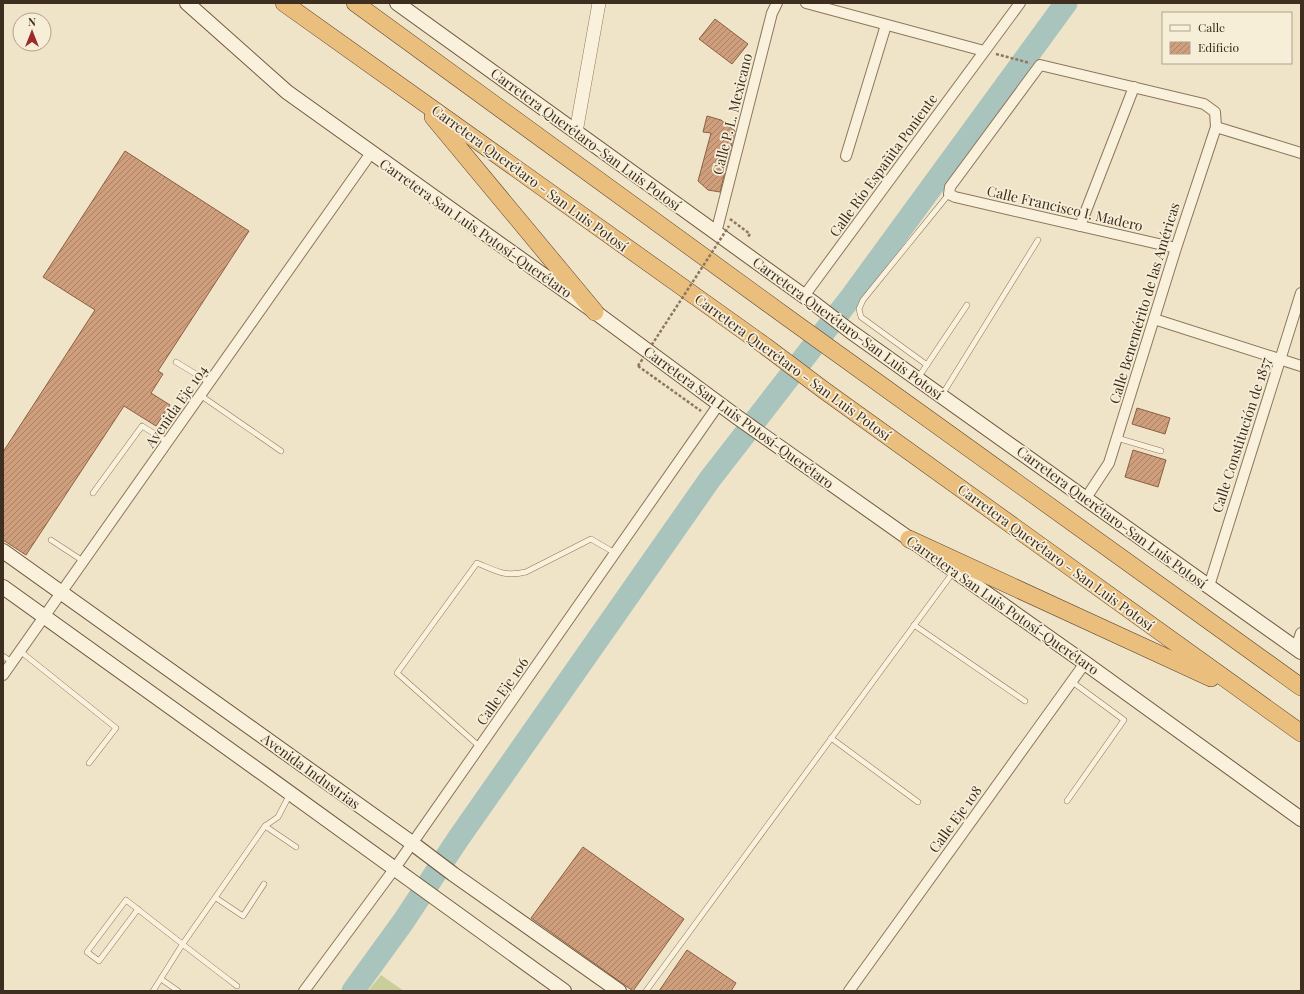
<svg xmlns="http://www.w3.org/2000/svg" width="1304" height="994" font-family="'Playfair Display',serif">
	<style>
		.grass { fill: #c9cf9b }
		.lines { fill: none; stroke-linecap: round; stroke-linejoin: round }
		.river { stroke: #a9c4bc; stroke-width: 23 }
		.building { fill: url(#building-hatch); stroke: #8d5f41 }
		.service-casing { stroke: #8d765c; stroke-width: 6 }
		.minor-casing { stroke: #8d765c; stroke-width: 12 }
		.tertiary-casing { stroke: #8d765c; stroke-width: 14 }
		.secondary-casing { stroke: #6f573f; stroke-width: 16 }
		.trunk-casing { stroke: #5b4430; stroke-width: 18 }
		.path { stroke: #8d765c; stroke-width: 2.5; stroke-dasharray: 3 2; stroke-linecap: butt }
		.service { stroke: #faf1dc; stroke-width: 5 }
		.minor { stroke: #faf1dc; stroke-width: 10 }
		.tertiary { stroke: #faf1dc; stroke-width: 13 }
		.secondary { stroke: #faf1dc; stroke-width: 14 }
		.trunk { stroke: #eabe7c; stroke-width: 17 }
		.path-bridge { stroke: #8d765c; stroke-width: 2.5; stroke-dasharray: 3 2; stroke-linecap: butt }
		.labels { text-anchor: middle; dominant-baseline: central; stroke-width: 3.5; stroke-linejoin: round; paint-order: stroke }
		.street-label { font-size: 14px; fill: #3d2e20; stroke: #f7eed8 }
	</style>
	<defs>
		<pattern id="building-hatch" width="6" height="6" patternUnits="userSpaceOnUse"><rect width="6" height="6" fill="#cf9f7d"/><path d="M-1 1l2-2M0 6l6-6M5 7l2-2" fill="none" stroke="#a98266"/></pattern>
	</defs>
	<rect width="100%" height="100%" fill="#f0e4c8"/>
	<!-- grass -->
	<path class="grass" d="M381,975L404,991H368Z"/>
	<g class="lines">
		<!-- river -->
		<path class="river" d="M353,991L403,922L458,839L710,479L852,296L1066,3"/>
	</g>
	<!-- building -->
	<g class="building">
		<path d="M715,19L748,44L732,64L699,39Z"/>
		<path d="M707,116L721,120L735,131L720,192L708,190L698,181L711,133L703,132Z"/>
		<path d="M125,151L249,231L158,371L163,374L151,393L170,405L156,426L124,406L26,555L3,540V452L95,310L43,277Z"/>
		<path d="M1137,408L1170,418L1165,434L1132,424Z"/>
		<path d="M1133,450L1166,460L1158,487L1125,477Z"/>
		<path d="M583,847L684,919L633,991L531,918Z"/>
		<path d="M687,950L736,983L731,991H659Z"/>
	</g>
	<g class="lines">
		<defs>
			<g id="service">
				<path d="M176,362L209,382"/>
				<path d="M927,365L861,317L859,309L863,300L949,194"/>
				<path d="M918,378L967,305"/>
				<path d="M200,395L281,451"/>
				<path d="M942,395L1038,240"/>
				<path d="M1117,438L1161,451"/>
				<path d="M93,493L142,426L168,442"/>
				<path d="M51,540L83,561"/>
				<path d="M914,625L1025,701"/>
				<path d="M20,651L116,728L89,763"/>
				<path d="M3,656L12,662"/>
				<path d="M831,738L918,802"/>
				<path d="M480,747L397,673L477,563C497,571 504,577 526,572L591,539L615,553"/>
				<path d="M1067,801L1124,720L1071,681"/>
				<path d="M265,826L296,847"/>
				<path d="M216,898L243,916L264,884"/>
				<path d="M138,909L99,961L87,952L126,900C163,929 200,958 237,986"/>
				<path d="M161,979L178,991"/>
				<path d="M153,991L182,945L265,826L278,817L290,794"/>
				<path d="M646,991L954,571"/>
			</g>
			<g id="minor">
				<path d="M806,3L984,51"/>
				<path d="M1216,127L1301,153"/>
				<path d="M846,156L886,25"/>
				<path d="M1080,226L1134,87"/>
				<path d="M716,233L772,13L777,3"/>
				<path d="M804,296L1020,3"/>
				<path d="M1154,319L1301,366"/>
				<path d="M1086,498L1109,463L1176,248L1216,127L1215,112L1204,104L1040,65L950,187L949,194L955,197L1176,248"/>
				<path d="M1209,586L1301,293"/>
				<path d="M1296,648L1301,633"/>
				<path d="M3,675L371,153"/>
				<path d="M304,991L395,868L719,404"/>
				<path d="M849,991L1085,663"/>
			</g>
			<path id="tertiary" d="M576,132L599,3"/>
			<g id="secondary">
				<path d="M187,3L287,92L595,312L737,417L1085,663L1301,819"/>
				<path d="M397,3L815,304L850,331L1301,652"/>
				<path d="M3,551L412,843L453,874L619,991"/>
				<path d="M3,587C190,721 378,856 564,991"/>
			</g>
			<g id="trunk">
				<path d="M284,3L765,346L825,391L1301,733"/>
				<path d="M355,3L788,318L1301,687"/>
				<path d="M433,117L595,312"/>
				<path d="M909,539L1211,678"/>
			</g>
		</defs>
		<!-- service casing -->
		<use href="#service" class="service-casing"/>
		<!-- minor casing -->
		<use href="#minor" class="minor-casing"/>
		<!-- tertiary casing -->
		<use href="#tertiary" class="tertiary-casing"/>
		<!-- secondary casing -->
		<use href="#secondary" class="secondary-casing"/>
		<!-- trunk casing -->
		<use href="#trunk" class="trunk-casing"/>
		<!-- path -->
		<g class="path">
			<path d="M996,54L1030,63"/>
			<path d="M730,219L750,234L747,238"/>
			<path d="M638,366L701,411"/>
		</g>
		<!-- service -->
		<use href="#service" class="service"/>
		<!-- minor -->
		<use href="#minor" class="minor"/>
		<!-- tertiary -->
		<use href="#tertiary" class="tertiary"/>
		<!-- secondary -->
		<use href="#secondary" class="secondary"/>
		<!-- trunk -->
		<use href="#trunk" class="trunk"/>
		<!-- path-bridge -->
		<path class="path-bridge" d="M638,366L729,226"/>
	</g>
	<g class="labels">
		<!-- street labels -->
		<g class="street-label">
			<text transform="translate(732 114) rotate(-76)">Calle P. L. Mexicano</text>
			<text transform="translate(586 139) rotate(36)">Carretera Querétaro-San Luis Potosí</text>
			<text transform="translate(883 165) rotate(-54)">Calle Río Españita Poniente</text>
			<text transform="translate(530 178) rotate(36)">Carretera Querétaro - San Luis Potosí</text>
			<text transform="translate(1065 208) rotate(13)">Calle Francisco I. Madero</text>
			<text transform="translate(476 228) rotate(35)">Carretera San Luis Potosí-Querétaro</text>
			<text transform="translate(1144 303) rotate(-73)">Calle Benemérito de las Américas</text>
			<text transform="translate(848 328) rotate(36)">Carretera Querétaro-San Luis Potosí</text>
			<text transform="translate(793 367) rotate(36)">Carretera Querétaro - San Luis Potosí</text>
			<text transform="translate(176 406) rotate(-55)">Avenida Eje 104</text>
			<text transform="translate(739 417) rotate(36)">Carretera San Luis Potosí-Querétaro</text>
			<text transform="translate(1241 435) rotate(-72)">Calle Constitución de 1857</text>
			<text transform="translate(1112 517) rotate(36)">Carretera Querétaro-San Luis Potosí</text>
			<text transform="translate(1056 557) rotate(36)">Carretera Querétaro - San Luis Potosí</text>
			<text transform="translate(1003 605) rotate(35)">Carretera San Luis Potosí-Querétaro</text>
			<text transform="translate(502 691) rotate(-55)">Calle Eje 106</text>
			<text transform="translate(311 771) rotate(36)">Avenida Industrias</text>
			<text transform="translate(955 819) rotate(-54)">Calle Eje 108</text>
		</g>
	</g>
	<!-- border -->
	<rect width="1304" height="994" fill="none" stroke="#3d2e20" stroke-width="8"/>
	<!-- legend -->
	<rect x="1162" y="12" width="130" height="52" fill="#f7eed8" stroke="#ada18e"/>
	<rect x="1170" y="25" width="20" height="6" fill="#faf1dc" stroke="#ada18e"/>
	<text x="1198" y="32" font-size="12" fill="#3d2e20">Calle</text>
	<rect x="1170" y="42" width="20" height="12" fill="url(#building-hatch)" stroke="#ada18e"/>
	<text x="1198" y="52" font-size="12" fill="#3d2e20">Edificio</text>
	<!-- north arrow -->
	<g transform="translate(32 32)"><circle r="19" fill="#f7eed8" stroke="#ada18e"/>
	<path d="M0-3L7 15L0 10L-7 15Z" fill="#9e2a2b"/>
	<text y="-6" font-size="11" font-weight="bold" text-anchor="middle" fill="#3d2e20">N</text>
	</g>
</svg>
